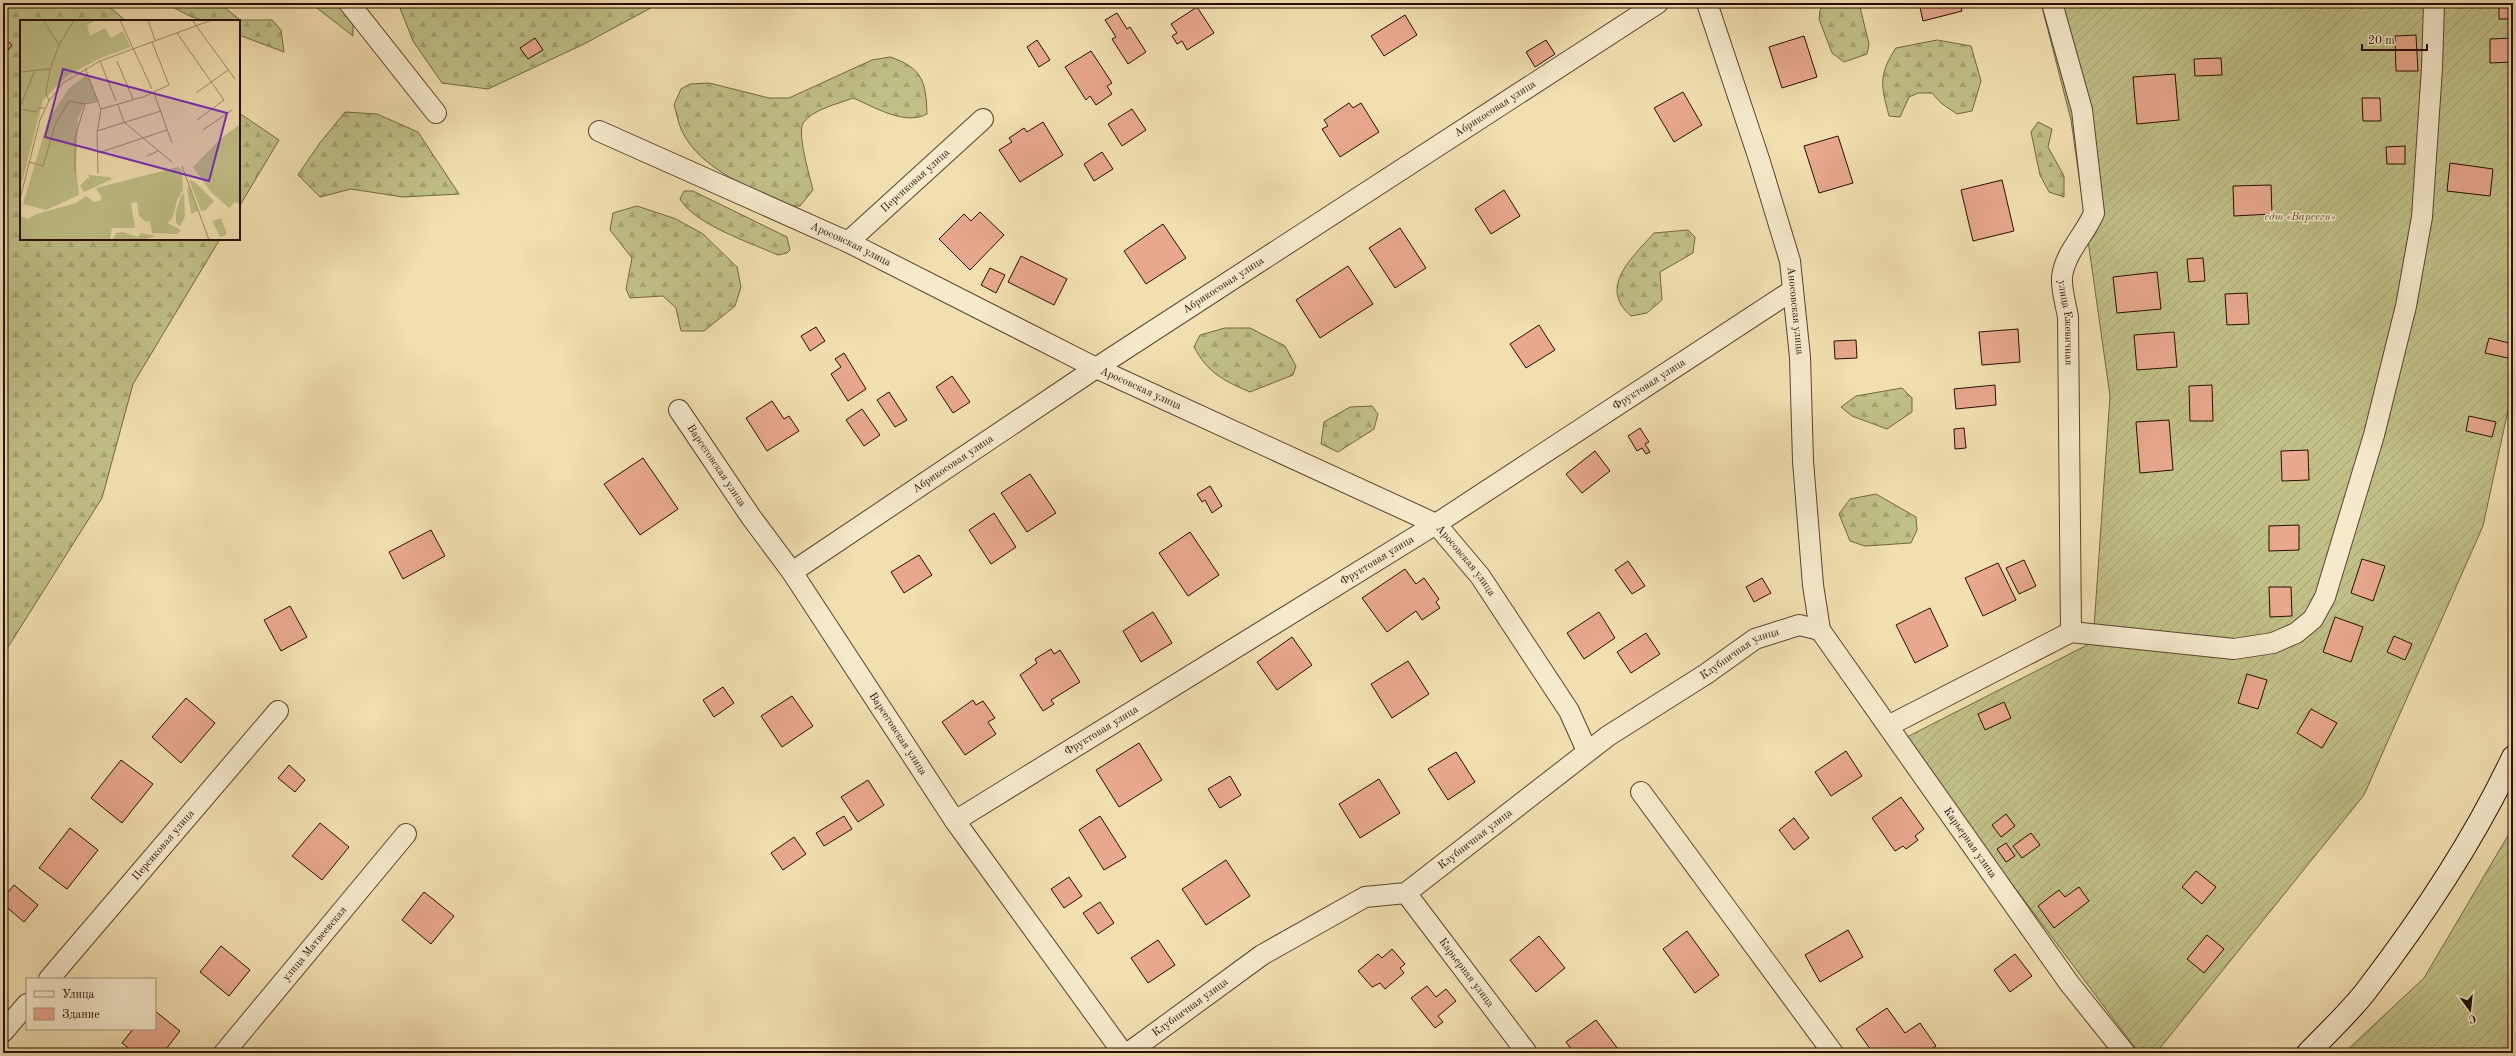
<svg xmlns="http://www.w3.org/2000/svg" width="2516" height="1056" font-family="'Old Standard TT',serif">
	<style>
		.forest { fill: url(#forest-firs); stroke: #746644 }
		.garden { fill: url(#garden-furrows); stroke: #746644 }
		.building { fill: #e8a88e; stroke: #280d02 }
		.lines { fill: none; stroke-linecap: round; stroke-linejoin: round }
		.minor-casing { stroke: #5a422e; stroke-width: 22 }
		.secondary-casing { stroke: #280d02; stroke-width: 24 }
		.minor { stroke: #f6eacc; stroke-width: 20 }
		.secondary { stroke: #f6eacc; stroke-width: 22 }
		.labels { text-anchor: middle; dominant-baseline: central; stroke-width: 3; stroke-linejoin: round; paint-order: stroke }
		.street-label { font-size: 11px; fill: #280d02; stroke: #f6eacc }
		.park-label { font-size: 11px; font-style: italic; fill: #5d4c31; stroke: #f6eacc }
		.inset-road { fill: none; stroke: #a18b6a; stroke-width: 1 }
		.view { fill: #7b2cbf; fill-opacity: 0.15; stroke: #7b2cbf; stroke-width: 2 }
		.inset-edge { fill: none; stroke: #280d02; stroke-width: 2 }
	</style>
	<defs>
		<pattern id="forest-firs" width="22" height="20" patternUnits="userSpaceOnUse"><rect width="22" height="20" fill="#c0c087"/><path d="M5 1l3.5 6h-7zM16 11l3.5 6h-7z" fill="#a5a473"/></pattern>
		<pattern id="garden-furrows" width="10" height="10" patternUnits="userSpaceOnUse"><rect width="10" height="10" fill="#c0c087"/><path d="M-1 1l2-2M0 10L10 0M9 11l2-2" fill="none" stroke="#a5a473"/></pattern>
	</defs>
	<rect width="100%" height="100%" fill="#f1dfb0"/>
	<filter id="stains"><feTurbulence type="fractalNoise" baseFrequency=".005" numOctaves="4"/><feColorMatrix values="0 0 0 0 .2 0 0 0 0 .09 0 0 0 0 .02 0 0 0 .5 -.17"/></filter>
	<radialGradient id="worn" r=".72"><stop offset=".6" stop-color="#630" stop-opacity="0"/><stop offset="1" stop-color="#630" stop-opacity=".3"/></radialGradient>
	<!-- forest -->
	<g class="forest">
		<path d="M3,3H105L126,21H21V239H220L133,384L102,498L3,655Z"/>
		<path d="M167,3H219L240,20H272L281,30L284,52L239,35V21C203,21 198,23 167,3Z"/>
		<path d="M317,3H337L353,22V36L317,8Z"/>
		<path d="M398,3H660L584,44L488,89L442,83L413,41Z"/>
		<path d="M1827,3H1859L1869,44L1867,54L1844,62L1832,53L1819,19L1820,10Z"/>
		<path d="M1937,40L1971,46L1981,81L1972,111L1957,114L1941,103L1932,93H1918L1909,97L1900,117L1889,116C1881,86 1878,75 1896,48Z"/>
		<path d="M890,57C923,68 926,82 927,114C904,126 875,107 853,98C838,104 813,109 803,123C797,134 810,177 813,190L800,206H791C755,190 700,170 682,131C678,123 677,114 674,105L681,89L690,84L709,83L769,98H789L872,60Z"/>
		<path d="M345,112L377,114L418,132L459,194L403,197L351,189L320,197L298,175L319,144Z"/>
		<path d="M239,113L279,140L239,207Z"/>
		<path d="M2038,122L2052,129L2048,147L2064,176V197L2049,192L2040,175L2031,132Z"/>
		<path d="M684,191H693L787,237L790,250L787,253L778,255C751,243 694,224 680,199Z"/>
		<path d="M637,206L676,219L703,234L737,267L741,287L735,306L704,331H681L676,308L663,296L630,298L626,289L632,258L610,230L613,213Z"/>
		<path d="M1688,230L1695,237L1693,253L1660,272L1662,300L1647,313L1631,316C1597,287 1633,257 1654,233Z"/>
		<path d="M1225,328H1250L1285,346L1296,366L1293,375L1250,392C1224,381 1208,373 1194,347L1200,335Z"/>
		<path d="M1902,388L1912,398V412L1887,429L1852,416L1841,407L1856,396Z"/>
		<path d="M1372,406L1378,414L1374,429L1338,452L1321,444L1324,422L1350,407Z"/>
		<path d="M1876,494L1916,517L1917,530L1911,543L1865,546L1850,541L1839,514L1850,499Z"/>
	</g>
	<!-- garden -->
	<g class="garden">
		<path d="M2041,3H2513V387L2483,526L2364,795L2156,1053H2139L1903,739L2093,642L2110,396L2071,120Z"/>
		<path d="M2513,827V1053H2344L2424,978Z"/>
	</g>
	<!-- building -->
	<g class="building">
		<path d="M1754,3H1774L1755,8Z"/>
		<path d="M1919,3H1960L1962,11L1923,21Z"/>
		<rect x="2499" y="3" width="14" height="16"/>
		<path d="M1197,7L1214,33L1187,50L1182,41L1177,44L1172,36L1177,33L1171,24Z"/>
		<path d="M1117,13L1127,29L1130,27L1146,52L1128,64L1112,39L1116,37L1105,20Z"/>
		<path d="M1405,15L1417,35L1384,56L1371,36Z"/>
		<path d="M2416,35L2418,71H2396L2395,36Z"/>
		<path d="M1804,36L1817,77L1782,88L1769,47Z"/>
		<path d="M3,38L12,45L6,53L3,50Z"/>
		<path d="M535,38L543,50L528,59L520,48Z"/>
		<path d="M2513,38V62L2490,63V39Z"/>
		<path d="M1037,40L1050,60L1039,67L1027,47Z"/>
		<path d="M1546,40L1555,54L1535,67L1526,52Z"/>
		<path d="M1091,51L1112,83L1107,86L1112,94L1096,105L1090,96L1086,100L1065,67Z"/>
		<path d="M2221,58L2222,75L2195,76L2194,59Z"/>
		<path d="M2175,74L2179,120L2137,124L2133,77Z"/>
		<path d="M1683,92L1702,125L1674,142L1654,108Z"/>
		<path d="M2362,98H2380L2381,121H2363Z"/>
		<path d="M1349,103L1353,108L1361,103L1379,132L1340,157L1322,129L1328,126L1324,120Z"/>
		<path d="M1132,109L1146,130L1122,146L1108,124Z"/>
		<path d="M1043,122L1063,155L1020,182L999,150L1012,142L1009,138L1024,128L1027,132Z"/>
		<path d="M1838,136L1853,183L1819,193L1804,146Z"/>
		<path d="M2405,146V164H2387L2386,147Z"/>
		<path d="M1102,152L1113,169L1094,181L1084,164Z"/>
		<path d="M2450,163L2493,169L2490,196L2447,191Z"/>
		<path d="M2002,180L2014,231L1973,241L1961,190Z"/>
		<path d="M2271,185L2272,214L2234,216L2233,186Z"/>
		<path d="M1504,190L1520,216L1491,234L1475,209Z"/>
		<path d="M980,212L1004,235L970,270L939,239L964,214L971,221Z"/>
		<path d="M1163,224L1186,258L1146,284L1124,251Z"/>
		<path d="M1400,228L1426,268L1395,288L1369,248Z"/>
		<path d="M1021,256L1067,279L1054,305L1008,282Z"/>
		<path d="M2203,258L2205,281L2189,282L2187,259Z"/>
		<path d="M1348,266L1373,304L1320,338L1296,300Z"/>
		<path d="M990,268L1005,275L996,293L981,285Z"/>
		<path d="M2157,272L2161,309L2117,313L2113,277Z"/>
		<path d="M2247,293L2249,324L2227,325L2225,294Z"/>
		<path d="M1539,325L1555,350L1526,368L1510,344Z"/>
		<path d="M816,327L825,341L810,351L801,336Z"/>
		<path d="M2018,329L2020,362L1982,365L1979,332Z"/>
		<path d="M2174,332L2177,367L2137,370L2134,335Z"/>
		<path d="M2489,338L2513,344L2512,359L2485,353Z"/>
		<path d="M1856,340L1857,358L1835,359L1834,341Z"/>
		<path d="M844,353L866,389L848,401L831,374L841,367L835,359Z"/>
		<path d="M952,376L970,402L953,413L936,387Z"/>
		<path d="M1995,385L1996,405L1956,409L1954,389Z"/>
		<path d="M2212,385L2213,421H2190L2189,386Z"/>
		<path d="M889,392L907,420L895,427L877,400Z"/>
		<path d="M772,401L784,419L789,416L799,431L767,451L746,418Z"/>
		<path d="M862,409L880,435L864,446L846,420Z"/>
		<path d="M2469,416L2496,422L2492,437L2466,431Z"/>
		<path d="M2169,420L2173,470L2140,473L2136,422Z"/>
		<path d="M1640,428L1649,442L1645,444L1650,452L1646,454L1642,448L1637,451L1628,436Z"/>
		<path d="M1964,428L1966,448L1955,449L1954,429Z"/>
		<path d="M2308,450L2309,480L2282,481L2281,451Z"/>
		<path d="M1595,451L1610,471L1582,493L1566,474Z"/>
		<path d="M643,458L678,509L640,535L604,484Z"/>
		<path d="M1030,474L1056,513L1027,532L1001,493Z"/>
		<path d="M1210,486L1222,506L1212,513L1205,500L1202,502L1197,494Z"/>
		<path d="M994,513L1016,547L991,564L969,530Z"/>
		<path d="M2299,525V550L2269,551V526Z"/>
		<path d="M431,530L445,556L403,579L389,552Z"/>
		<path d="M1190,532L1219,575L1188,596L1159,553Z"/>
		<path d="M919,555L932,575L904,593L891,572Z"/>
		<path d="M2362,559L2385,566L2373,601L2351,593Z"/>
		<path d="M2024,560L2036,586L2019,594L2006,568Z"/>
		<path d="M1628,561L1645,586L1632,594L1615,570Z"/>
		<path d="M1998,563L2016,600L1983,616L1965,578Z"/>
		<path d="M1405,569L1416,584L1424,578L1439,599L1436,602L1440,608L1422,620L1416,611L1387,632L1362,598Z"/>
		<path d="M1762,578L1771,593L1754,602L1746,587Z"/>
		<path d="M2269,587H2291L2292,616L2270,617Z"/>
		<path d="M290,606L307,637L281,651L264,620Z"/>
		<path d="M1930,608L1948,646L1915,663L1896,625Z"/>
		<path d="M1153,612L1172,643L1141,662L1123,631Z"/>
		<path d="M1599,612L1615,638L1584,659L1567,633Z"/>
		<path d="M2335,617L2363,627L2351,662L2323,652Z"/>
		<path d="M1646,633L1660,654L1631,673L1617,652Z"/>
		<path d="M2394,636L2412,644L2405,660L2387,652Z"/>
		<path d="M1292,637L1312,665L1277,690L1257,662Z"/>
		<path d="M1051,649L1054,654L1060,650L1080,682L1051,700L1054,704L1043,711L1020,675L1037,663L1035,659Z"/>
		<path d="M1408,661L1429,694L1392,718L1371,684Z"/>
		<path d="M2247,674L2267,680L2258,709L2238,703Z"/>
		<path d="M723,687L734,703L714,717L703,700Z"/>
		<path d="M792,696L813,726L782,747L761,716Z"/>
		<path d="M186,698L215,723L181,763L152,737Z"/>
		<path d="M973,700L976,705L983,701L995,718L988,722L996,734L965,755L942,722Z"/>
		<path d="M2004,702L2011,718L1985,730L1978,714Z"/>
		<path d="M2311,709L2337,723L2322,748L2297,733Z"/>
		<path d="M1139,743L1162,780L1119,807L1096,770Z"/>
		<path d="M1846,751L1862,776L1831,796L1815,772Z"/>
		<path d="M1456,752L1475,782L1448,800L1428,769Z"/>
		<path d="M121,760L153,784L122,823L91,798Z"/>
		<path d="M289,765L305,780L295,792L278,778Z"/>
		<path d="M1230,776L1241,795L1220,808L1208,789Z"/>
		<path d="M1379,779L1400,813L1360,838L1339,804Z"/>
		<path d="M868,780L884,805L858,822L841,797Z"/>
		<path d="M1901,797L1924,829L1915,836L1918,840L1906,849L1903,846L1895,851L1872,818Z"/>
		<path d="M2006,814L2015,826L2001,837L1992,825Z"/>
		<path d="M844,816L852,829L824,846L816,833Z"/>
		<path d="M1100,816L1126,857L1104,870L1079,830Z"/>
		<path d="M1794,818L1809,838L1794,850L1779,830Z"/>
		<path d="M320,823L349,847L322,880L292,856Z"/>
		<path d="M70,828L98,850L67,889L39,868Z"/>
		<path d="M2031,833L2040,845L2022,858L2013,846Z"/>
		<path d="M794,837L806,854L783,870L771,853Z"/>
		<path d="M2006,843L2015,856L2006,862L1997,849Z"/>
		<path d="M1226,860L1250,896L1206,925L1182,889Z"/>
		<path d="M2196,871L2216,887L2202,904L2182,887Z"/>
		<path d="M1069,877L1082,896L1064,908L1051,889Z"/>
		<path d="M14,885L38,905L24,922L3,904V898Z"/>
		<path d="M2079,887L2089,901L2054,928L2038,906L2059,890L2065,897Z"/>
		<path d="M424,892L454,916L431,944L402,920Z"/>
		<path d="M1100,902L1114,923L1098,934L1083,913Z"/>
		<path d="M1848,930L1863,957L1820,982L1805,955Z"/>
		<path d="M1687,931L1719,975L1695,993L1663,949Z"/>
		<path d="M2207,935L2224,949L2204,973L2187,959Z"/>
		<path d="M1539,936L1565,968L1536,992L1510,960Z"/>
		<path d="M1158,940L1175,965L1148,983L1131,958Z"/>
		<path d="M221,946L250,970L229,996L200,972Z"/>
		<path d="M1392,949L1405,964L1400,968L1404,973L1385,989L1380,983L1372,987L1358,971L1378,954L1382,958Z"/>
		<path d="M2015,954L2032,976L2010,992L1994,970Z"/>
		<path d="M1427,986L1436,997L1446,989L1456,1001L1438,1016L1443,1022L1435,1028L1411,998Z"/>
		<path d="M1887,1008L1905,1033L1920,1023L1936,1046L1927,1053H1873L1856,1029Z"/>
		<path d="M155,1011L180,1031L163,1053H135L122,1043L133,1029H155Z"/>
		<path d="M1596,1020L1621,1053H1574L1566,1042Z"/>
	</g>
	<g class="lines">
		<defs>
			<g id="minor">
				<path d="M349,3L436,113"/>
				<path id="s1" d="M1707,3L1760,162L1790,261L1800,357L1803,461L1813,585L1820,630L2069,983L2125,1053"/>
				<path id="s2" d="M2052,3L2082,110L2094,213C2085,235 2065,252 2062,277C2061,289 2066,305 2068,317L2071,632"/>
				<path id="s3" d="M599,131L848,242L1096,368L1436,524L1480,576L1569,711L1587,751"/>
				<path id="s4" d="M848,242L983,119"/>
				<path id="s5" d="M679,410L751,517L792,572L955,821L1123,1053"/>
				<path id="s6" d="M792,572L1096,368L1658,3"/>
				<path d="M1888,726L2071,632L2234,649L2273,643L2296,633L2313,619L2325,597L2374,435L2406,306L2422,217L2432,68L2434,3"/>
				<path d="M1641,792L1833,1053"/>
				<path id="s7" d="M955,821L1436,524L1793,290"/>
				<path id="s8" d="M1406,893L1527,1053"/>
				<path id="s9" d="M49,979L278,711"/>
				<path d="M3,1032L27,1004"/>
				<path id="s10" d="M224,1053L406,834"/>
				<path id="s11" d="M1128,1053L1262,955L1365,897L1406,893L1608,736L1706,674L1755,639L1799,625L1820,630"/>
			</g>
			<path id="secondary" d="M2308,1053C2327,1033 2349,1013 2366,991C2422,918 2474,840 2513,757"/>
		</defs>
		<!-- minor casing -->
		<use href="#minor" class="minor-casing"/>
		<!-- secondary casing -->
		<use href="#secondary" class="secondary-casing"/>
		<!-- minor -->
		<use href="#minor" class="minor"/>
		<!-- secondary -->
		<use href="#secondary" class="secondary"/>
	</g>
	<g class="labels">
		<!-- street labels -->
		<g class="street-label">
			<text stroke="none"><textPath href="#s6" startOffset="842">Абрикосовая улица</textPath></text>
			<text stroke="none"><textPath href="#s4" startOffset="91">Персиковая улица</textPath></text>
			<text stroke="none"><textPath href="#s3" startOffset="276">Аросовская улица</textPath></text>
			<text stroke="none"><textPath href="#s6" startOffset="518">Абрикосовая улица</textPath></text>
			<text stroke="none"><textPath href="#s1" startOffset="321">Аносовская улица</textPath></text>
			<text stroke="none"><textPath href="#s2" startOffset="333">улица Ежевичная</textPath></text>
			<text stroke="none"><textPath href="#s7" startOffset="820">Фруктовая улица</textPath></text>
			<text stroke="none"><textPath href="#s3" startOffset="600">Аросовская улица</textPath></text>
			<text stroke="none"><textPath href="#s6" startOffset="194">Абрикосовая улица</textPath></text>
			<text stroke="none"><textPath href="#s5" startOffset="67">Варсеговская улица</textPath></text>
			<text stroke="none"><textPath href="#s7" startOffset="496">Фруктовая улица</textPath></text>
			<text stroke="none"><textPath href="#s3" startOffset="972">Аросовская улица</textPath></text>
			<text stroke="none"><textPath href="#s11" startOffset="737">Клубничная улица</textPath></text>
			<text stroke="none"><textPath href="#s7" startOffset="172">Фруктовая улица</textPath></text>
			<text stroke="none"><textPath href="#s5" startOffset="391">Варсеговская улица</textPath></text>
			<text stroke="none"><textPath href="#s11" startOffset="413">Клубничная улица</textPath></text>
			<text stroke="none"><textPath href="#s1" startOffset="902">Карьерная улица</textPath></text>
			<text stroke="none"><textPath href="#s9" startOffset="176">Персиковая улица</textPath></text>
			<text stroke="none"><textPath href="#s10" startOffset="142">улица Матвеевская</textPath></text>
			<text stroke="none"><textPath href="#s8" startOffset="100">Карьерная улица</textPath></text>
			<text stroke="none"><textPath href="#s11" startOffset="77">Клубничная улица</textPath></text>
		</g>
		<!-- park labels -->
		<g class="park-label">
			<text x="2300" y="217">сдт «Варсеги»</text>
		</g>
	</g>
	<!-- overview -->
	<g transform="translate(20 20)">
		<rect width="220" height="220" fill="#f1dfb0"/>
		<path d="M220,104V184L215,182L209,188L190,171L173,147L200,119ZM158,147L162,151L163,170L157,180L153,197L147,203L161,210L157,214L132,213L130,201L126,202L119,196L117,182L111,183L115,208H92L90,220H0L1,196L8,199L14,195L56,183L66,176L74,182L79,181L82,178L76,168ZM68,155L90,157L92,159L64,172L60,166L67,158L70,159ZM169,160L175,162L194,181L186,190L181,191ZM169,166L178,191L171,194L167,168ZM164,174L165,196L160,207L156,202V192L161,176ZM103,212L118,217L121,213L135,216L127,219L92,220L96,213Z" fill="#c0c087"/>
		<path d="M0,0H76L67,5L70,16L85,8L91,18L103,11L111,27L81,38L48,55L23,80L0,170ZM67,55L78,80L64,83L58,99L56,148L59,175L26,190L3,184L28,100L49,68Z" fill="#c0c087"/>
		<path d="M201,198L206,211V215L200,217L192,201Z" fill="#c0c087"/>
		<path class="inset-road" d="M23,0L39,25M100,0L132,69M128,0L135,20M172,0L215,59M157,13L204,80L177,100M80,41L96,81M97,41L113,79M65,48L81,89L77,113L78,153M0,52L30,49M134,73L152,123M176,73L208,50M29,81L26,73L30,49L39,25L54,0M98,85L104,102L152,142M0,87L15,50M0,89L16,92L19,88H25M81,89L123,77L149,65L132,22M183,110L212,90M77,111L141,91M78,133L147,110M127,136L138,131M9,142L23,146L35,105L49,81L65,84L78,81M162,146L189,220M55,153V118L65,84M0,179L20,100L29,81L43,63L80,41L192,0"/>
		<path class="view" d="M43,49L207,93L189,161L25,117Z"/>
		<rect width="220" height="220" class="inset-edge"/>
	</g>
	<!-- margin -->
	<rect width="2516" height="1056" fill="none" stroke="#f1dfb0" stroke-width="16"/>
	<rect x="4" y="4" width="2508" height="1048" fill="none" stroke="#280d02" stroke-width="2"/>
	<rect x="8" y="8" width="2500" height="1040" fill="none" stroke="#280d02"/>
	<!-- legend -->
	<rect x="26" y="978" width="130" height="52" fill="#f6eacc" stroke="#a4927b"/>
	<rect x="34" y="991" width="20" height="6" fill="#f6eacc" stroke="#a4927b"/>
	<text x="62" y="998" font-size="12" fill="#280d02">Улица</text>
	<rect x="34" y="1008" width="20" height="12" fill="#e8a88e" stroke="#a4927b"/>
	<text x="62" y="1018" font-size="12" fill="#280d02">Здание</text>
	<!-- north arrow -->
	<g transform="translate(2470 1010) rotate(165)" stroke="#f6eacc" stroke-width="3" paint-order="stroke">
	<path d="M0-3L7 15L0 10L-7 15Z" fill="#280d02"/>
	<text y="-6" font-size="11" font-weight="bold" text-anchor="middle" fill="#280d02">С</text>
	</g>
	<!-- scale -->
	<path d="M2362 44v6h65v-6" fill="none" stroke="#280d02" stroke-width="2"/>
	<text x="2368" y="44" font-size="12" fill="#280d02" stroke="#f6eacc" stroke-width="3" paint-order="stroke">20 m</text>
	<rect width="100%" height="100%" filter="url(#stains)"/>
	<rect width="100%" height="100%" fill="url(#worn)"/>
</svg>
